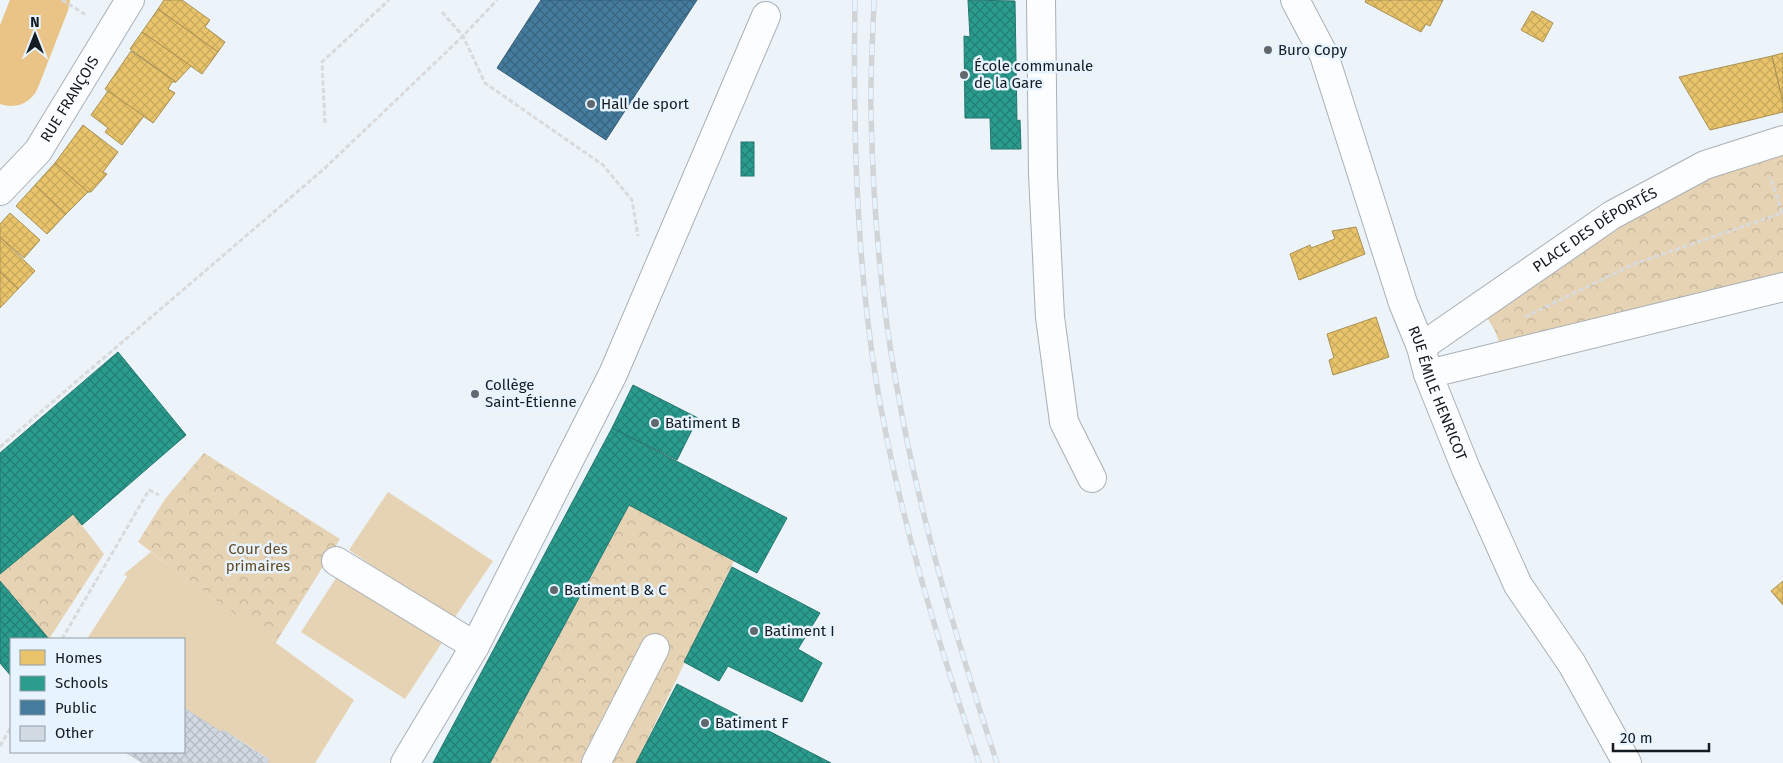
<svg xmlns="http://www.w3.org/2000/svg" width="1783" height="763" font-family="'Fira Sans',sans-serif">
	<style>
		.grass { fill: #e6d3b4 }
		.park { fill: url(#park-crowns) }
		.homes { fill: url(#homes-cross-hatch); stroke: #a99154 }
		.schools { fill: url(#schools-cross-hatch); stroke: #23766e }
		.public { fill: url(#public-cross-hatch); stroke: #365e78 }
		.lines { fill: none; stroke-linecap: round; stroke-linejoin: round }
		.river { stroke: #eac486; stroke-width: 58 }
		.building { fill: url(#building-cross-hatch); stroke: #c3c9cf }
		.minor-casing { stroke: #a9b0b6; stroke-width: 30 }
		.major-casing { stroke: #a9b0b6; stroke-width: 30 }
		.path { stroke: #d8dadb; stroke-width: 3; stroke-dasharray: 5 2.5; stroke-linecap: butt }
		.minor { stroke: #fcfdfe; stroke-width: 28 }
		.major { stroke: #fcfdfe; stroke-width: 28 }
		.rail-casing { stroke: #d2d5d7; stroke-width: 5.5 }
		.rail { stroke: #e7f3fe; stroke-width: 4; stroke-dasharray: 11; stroke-linecap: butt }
		.poi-dot { fill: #60676d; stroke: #e7f3fe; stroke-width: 2 }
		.labels { text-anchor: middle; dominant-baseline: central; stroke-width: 5; stroke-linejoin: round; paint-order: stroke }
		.poi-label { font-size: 15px; fill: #141b21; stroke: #e7f3fe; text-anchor: start }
		.street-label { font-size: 15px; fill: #141b21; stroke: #e7f3fe }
		.park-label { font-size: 15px; fill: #644c26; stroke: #e7f3fe }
	</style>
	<defs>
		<pattern id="park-crowns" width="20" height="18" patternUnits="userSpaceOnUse" patternTransform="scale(1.25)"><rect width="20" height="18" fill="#e6d3b4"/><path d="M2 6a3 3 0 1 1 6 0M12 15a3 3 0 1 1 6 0" fill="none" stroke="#c4b59a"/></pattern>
		<pattern id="homes-cross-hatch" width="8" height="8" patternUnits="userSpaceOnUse" patternTransform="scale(1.25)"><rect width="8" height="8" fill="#e9c46a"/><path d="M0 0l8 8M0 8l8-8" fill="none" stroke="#c7a85c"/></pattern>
		<pattern id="schools-cross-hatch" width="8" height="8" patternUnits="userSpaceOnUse" patternTransform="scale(1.25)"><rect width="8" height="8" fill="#2a9d8f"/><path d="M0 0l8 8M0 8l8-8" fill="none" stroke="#237f74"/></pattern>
		<pattern id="public-cross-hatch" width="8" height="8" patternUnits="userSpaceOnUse" patternTransform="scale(1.25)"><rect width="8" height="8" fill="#457b9d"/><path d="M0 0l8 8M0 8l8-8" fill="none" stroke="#386480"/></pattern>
		<pattern id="building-cross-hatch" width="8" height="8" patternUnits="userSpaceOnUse" patternTransform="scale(1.25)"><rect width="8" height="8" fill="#d1d9e2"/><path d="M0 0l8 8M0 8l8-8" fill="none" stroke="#b3bac2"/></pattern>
	</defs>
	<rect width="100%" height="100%" fill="#ecf3f9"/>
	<!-- grass -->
	<g class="grass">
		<path d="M388,492L493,561L453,620L349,550Z"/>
		<path d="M151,552L354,700L315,763H267L269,759L224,730L221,732L184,708V639H87L127,577L124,574Z"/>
		<path d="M338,575L443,641L405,699L301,632Z"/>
	</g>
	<!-- park -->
	<g class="park">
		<path d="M1783,140V287L1504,356L1495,331L1481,307L1612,215Z"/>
		<path d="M204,453L340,539L275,644L138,542L165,499Z"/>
		<path d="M629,505L734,561L636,763H490Z"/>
		<path d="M73,514L104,554L49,639L0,581V574Z"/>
	</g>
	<!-- homes -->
	<g class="homes">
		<path d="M164,0H182L210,20L205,27L225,42L218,52L158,9Z"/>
		<path d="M1366,0H1443L1430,26L1426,24L1421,32L1365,2Z"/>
		<path d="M158,9L218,52L202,74L142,32Z"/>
		<path d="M1532,11L1553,23L1543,42L1521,30Z"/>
		<path d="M142,32L191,66L176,82L130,49Z"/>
		<path d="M131,51L176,82H172L168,89L175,93L153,123L105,89Z"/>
		<path d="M1783,53V103L1772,56Z"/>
		<path d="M1772,56L1783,103V112L1710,130L1679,77Z"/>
		<path d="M108,91L144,116L122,145L105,132L108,128L91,115Z"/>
		<path d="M83,125L118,152L103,172L107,174L91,192H88L55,163Z"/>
		<path d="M55,163L88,192L66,214L35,185Z"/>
		<path d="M35,185L66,214L47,234L16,206Z"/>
		<path d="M10,213L40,240L24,258L0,237V224Z"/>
		<path d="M1356,227L1365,254L1299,280L1290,254L1310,245L1311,248L1335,239L1332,231Z"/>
		<path d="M0,237L35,271L18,289L0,272Z"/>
		<path d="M0,272L18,289L0,308Z"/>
		<path d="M1376,317L1389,357L1333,375L1329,360L1334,358L1327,334Z"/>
		<path d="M1783,581V605L1771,591Z"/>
	</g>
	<!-- schools -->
	<g class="schools">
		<path d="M968,0L1015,1L1017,121L1020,120L1021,149H991L990,118H965L964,36L970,37Z"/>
		<rect x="741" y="142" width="13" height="34"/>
		<path d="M118,352L186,435L82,525L73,514L0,574V453Z"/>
		<path d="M633,385L698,418L677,460L612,428Z"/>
		<path d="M612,428L787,518L757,573L629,505L490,763H433Z"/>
		<path d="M732,567L820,613L798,649L822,663L802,702L728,666L719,681L684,662Z"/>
		<path d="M0,581L49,639H11V676L0,663Z"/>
		<path d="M677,684L831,763H636Z"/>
	</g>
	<!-- public -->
	<path class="public" d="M541,0H697L606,140L497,68Z"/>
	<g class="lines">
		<!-- river -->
		<path class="river" d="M0,74L11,77L41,0"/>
	</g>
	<!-- building -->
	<path class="building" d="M184,708L221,732L223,730L269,760L267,763H143L125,752H184Z"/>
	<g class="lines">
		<defs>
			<g id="minor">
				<path d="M1041,0L1043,174L1050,317L1064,422L1092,478"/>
				<path id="s1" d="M0,191L38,151L130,0"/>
				<path id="s2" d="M1421,347L1612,215L1705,165L1783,140"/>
				<path d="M1428,374L1783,287"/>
				<path d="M336,561L475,646"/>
				<path d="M405,763L475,646L613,374L766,16"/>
				<path d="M596,763L655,648"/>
			</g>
			<g id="major">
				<path id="s3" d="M1295,0L1324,55L1403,303L1421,347L1428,374L1466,469L1518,585L1572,664L1627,763"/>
			</g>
		</defs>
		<!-- minor casing -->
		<use href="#minor" class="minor-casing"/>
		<!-- major casing -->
		<use href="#major" class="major-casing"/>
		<!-- path -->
		<g class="path">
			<path d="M62,0L86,15"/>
			<path d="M442,12L463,36L485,83L603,165L632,200L638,236"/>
			<path d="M325,123L322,62L389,0"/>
			<path d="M1525,317L1634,264L1782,213L1770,176"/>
			<path d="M0,447L325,168L463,36L497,0"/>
			<path d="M62,639L149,490L159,495"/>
			<path d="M0,746L11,727"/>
		</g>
		<!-- minor -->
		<use href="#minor" class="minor"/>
		<!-- major -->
		<use href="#major" class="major"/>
		<defs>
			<g id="rail">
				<path d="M855,0C853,129 856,259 877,386C899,515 937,639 979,763"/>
				<path d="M874,0C873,38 870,76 871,113C873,202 880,294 896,382C918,512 956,638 997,763"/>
			</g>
		</defs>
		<!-- rail casing -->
		<use href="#rail" class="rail-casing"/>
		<!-- rail -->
		<use href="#rail" class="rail"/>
	</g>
	<!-- markers -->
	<g class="poi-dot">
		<circle cx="1268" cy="50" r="5"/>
		<circle cx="964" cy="75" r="5"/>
		<circle cx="591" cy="104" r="5"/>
		<circle cx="475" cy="394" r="5"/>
		<circle cx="655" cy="423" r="5"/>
		<circle cx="554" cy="590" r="5"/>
		<circle cx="754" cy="631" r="5"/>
		<circle cx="705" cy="723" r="5"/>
	</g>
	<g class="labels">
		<!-- poi labels -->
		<g class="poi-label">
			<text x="1278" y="50">Buro Copy</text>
			<text x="974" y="66">École communale<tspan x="974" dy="17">de la Gare</tspan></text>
			<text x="601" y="104">Hall de sport</text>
			<text x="485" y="385">Collège<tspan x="485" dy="17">Saint-Étienne</tspan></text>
			<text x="665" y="423">Batiment B</text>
			<text x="564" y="590">Batiment B &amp; C</text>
			<text x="764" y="631">Batiment I</text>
			<text x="715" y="723">Batiment F</text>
		</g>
		<!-- street labels -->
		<g class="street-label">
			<text stroke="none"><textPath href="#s1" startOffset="116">RUE FRANÇOIS</textPath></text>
			<text stroke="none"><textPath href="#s2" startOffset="210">PLACE DES DÉPORTÉS</textPath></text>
			<text stroke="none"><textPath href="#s3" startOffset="419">RUE ÉMILE HENRICOT</textPath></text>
		</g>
		<!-- park labels -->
		<g class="park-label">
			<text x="258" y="549">Cour des<tspan x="258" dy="17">primaires</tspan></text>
		</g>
	</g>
	<!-- legend -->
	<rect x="10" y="638" width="175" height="115" fill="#e7f3fe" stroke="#939da6"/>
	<rect x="20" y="650" width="25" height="15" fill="#e9c46a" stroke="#939da6"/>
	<text x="55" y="663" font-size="15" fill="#141b21">Homes</text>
	<rect x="20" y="676" width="25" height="15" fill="#2a9d8f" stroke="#939da6"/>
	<text x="55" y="688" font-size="15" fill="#141b21">Schools</text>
	<rect x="20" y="700" width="25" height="15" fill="#457b9d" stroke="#939da6"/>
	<text x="55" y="713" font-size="15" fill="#141b21">Public</text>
	<rect x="20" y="726" width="25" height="15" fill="#d1d9e2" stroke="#939da6"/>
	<text x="55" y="738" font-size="15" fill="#141b21">Other</text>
	<!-- north arrow -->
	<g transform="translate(35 35)" stroke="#e7f3fe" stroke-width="4" paint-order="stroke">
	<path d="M0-4L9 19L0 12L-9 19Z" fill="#141b21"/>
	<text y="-8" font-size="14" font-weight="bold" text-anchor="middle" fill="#141b21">N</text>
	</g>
	<!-- scale -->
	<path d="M1613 743v8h96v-8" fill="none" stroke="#141b21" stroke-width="2.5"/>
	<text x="1620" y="743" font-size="15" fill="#141b21" stroke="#e7f3fe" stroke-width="4" paint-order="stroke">20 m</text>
</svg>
